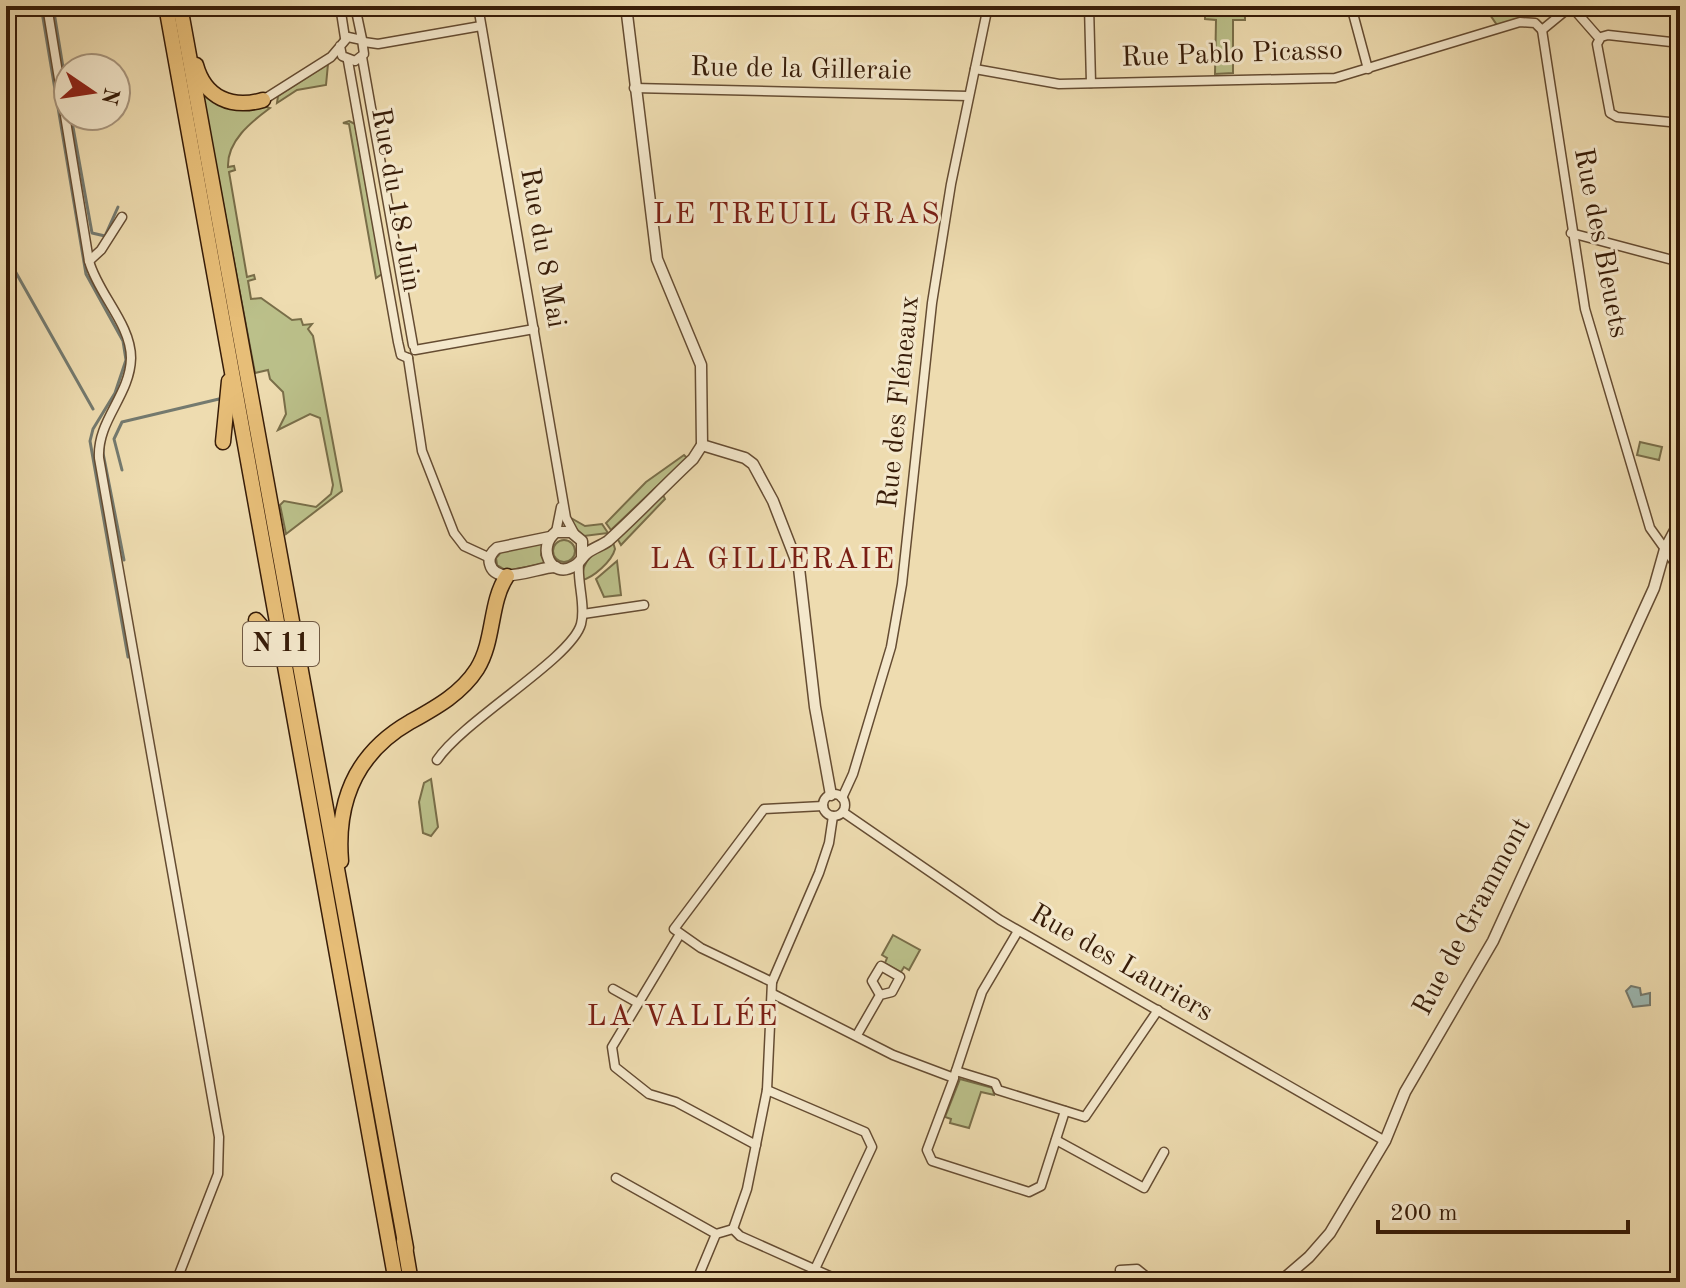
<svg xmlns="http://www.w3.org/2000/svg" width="1686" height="1288" font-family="'Old Standard TT',serif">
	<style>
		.green { fill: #bbc08a; stroke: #796e49; stroke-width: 2 }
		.water { fill: #9cb9b4; stroke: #747a6f; stroke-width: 2 }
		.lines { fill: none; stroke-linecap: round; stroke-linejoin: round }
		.stream { stroke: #747a6f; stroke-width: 3 }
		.minor-casing { stroke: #654c32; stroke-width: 11 }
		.tertiary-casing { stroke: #654c32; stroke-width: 13 }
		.trunk-casing { stroke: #371c08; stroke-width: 17 }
		.minor { stroke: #f4e8cc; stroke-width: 8 }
		.tertiary { stroke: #f4e8cc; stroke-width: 10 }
		.trunk { stroke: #e7be78; stroke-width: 14 }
		.labels { text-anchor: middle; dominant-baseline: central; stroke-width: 6; stroke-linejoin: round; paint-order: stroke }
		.shield { fill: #f4e8cc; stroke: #705943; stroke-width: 2 }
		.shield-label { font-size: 26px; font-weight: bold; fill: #371c08 }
		.street-label { font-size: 28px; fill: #371c08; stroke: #f4e8cc }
		.neighbourhood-label { font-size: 30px; letter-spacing: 2px; fill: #7a1f14; stroke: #f4e8cc }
	</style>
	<rect width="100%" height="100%" fill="#eedcb0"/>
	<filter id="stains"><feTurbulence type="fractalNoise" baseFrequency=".0025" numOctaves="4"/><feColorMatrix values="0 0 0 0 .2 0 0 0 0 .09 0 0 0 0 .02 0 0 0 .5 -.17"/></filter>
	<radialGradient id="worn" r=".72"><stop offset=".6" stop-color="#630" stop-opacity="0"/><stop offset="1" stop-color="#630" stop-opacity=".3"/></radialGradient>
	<!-- green -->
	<g class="green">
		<path d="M1205,6H1245V20H1233V73L1215,74L1216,20L1205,19Z"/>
		<path d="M1484,6H1541L1542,13L1497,25Z"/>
		<path d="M328,64L326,85L297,90L277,103L278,96Z"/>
		<path d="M201,86L270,108C251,122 227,141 228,167L234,166L235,170L229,172L247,277L254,275L255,279L248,281L251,299L261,298L292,320L301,319L303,325L312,324L308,329L313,336L342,491L286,534L280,505L284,501L316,507L331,494L333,485L320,418L310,414L278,430L286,414L283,392L270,379L268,370L255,373Z"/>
		<path d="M349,121L355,124L382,274L376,278L349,124L343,123Z"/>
		<path d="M1640,442L1662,447L1659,460L1637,455Z"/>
		<path d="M684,455L687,458L611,530L606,523L646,482Z"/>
		<path d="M662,493L665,499L621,545L617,538Z"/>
		<path d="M571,518L585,526L602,524L608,533L584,536L574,528Z"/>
		<circle cx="564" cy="551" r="11"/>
		<path d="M613,542L615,549C612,561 593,578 582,580C582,558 595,552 613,542Z"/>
		<path d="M543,543L541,555L546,563L507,571L497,565L496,558L502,551Z"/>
		<path d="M617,561L621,595L604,597L596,579Z"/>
		<path d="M431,779L438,827L431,836L423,833L419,802L424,783Z"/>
		<path d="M893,935L920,950L909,970L904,967L901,972L885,963L887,958L882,955Z"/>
		<path d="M960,1079L993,1088L994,1095L981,1092L969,1128L950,1123L951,1119L945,1117Z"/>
	</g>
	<!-- water -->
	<path class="water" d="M1631,986L1640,988L1641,995L1650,993V1005L1633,1007L1626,991Z"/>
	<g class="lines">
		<!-- stream -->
		<g class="stream">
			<path d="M41,6L86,274L123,341L126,360L115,393L93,429L90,441L128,657"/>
			<path d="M53,6L68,98"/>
			<path d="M1537,6V10"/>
			<path d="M71,116L92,233L105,236L118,207"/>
			<path d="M6,255L93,409"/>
			<path d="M104,440L103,453L124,560"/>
			<path d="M122,470L114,439L122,422L219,399"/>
		</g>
		<defs>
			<g id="minor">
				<path d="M47,6L89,261C98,294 131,324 131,358C130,396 97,420 99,458L219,1137L218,1174L176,1282"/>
				<path d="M340,6L345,38"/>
				<path d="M355,6L362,39"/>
				<path d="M478,6L566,518L574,533"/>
				<path d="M1089,6L1091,83"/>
				<path d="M1351,6L1368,69"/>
				<path d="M1571,6L1599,38"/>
				<path d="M1542,30L1585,309L1650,528L1680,570"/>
				<path d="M1542,30L1570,7"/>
				<path d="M364,42L378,44L481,26"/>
				<path d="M1680,46L1671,42L1608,35L1601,37L1597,44L1610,113L1617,117L1680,123"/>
				<path d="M362,57L413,345"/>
				<path d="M348,61L398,342L401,355L408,358"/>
				<path d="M975,69L1059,84L1335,78L1520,22L1535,23L1542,30"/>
				<path d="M634,88L968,96"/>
				<path d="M263,100L331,57L348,37L362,40L364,54L355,61L342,56L340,46"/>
				<path d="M1571,233L1680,262"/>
				<path d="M89,261L101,250L122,217"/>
				<path d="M415,350L534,329"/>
				<path d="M408,358L422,451L454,533L464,546L490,558"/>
				<path d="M556,532L561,507"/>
				<path d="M583,614L644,605"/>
				<path d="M437,760C464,720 572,658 581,624C586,605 577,583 579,563"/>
				<circle cx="834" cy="805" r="11"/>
				<path d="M842,798L853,774L891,647L902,584L932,303L951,184L988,6"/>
				<path d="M843,812L1000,920L1385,1141"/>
				<path d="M680,934L612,1047L615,1067L649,1094L676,1102L756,1145"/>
				<path d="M772,982L701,948L674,929L764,809L823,806"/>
				<path d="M613,989L638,1003"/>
				<path d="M773,994L893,1055L954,1078L927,1150L932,1161L1029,1192L1041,1186L1065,1111"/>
				<path d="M857,1035L880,995L892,992L900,977L881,966L872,981L880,995"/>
				<path d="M956,1071L995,1083L998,1090L1085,1117L1158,1010"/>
				<path d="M955,1074L982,992L1018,931"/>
				<path d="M767,1090L865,1132L872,1147L815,1269"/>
				<path d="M1056,1140L1144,1188L1164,1152"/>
				<path d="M616,1178L716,1234"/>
				<path d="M733,1229L747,1189L767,1090L772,982L819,873L829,843L833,816"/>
				<path d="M733,1229L740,1236L843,1282"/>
				<path d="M1120,1270L1137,1269L1153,1282"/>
				<path d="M696,1282L716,1234L733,1229"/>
				<path d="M1459,1282H1460"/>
			</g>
			<g id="tertiary">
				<path d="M702,445L745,458L753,464L773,501L799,568L815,707L831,795"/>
				<path d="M550,537L497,548C492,552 488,557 490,564C496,588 540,566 556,567"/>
				<path d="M582,558V541L571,532H556C536,547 551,580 574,566C580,563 582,557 587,553C593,548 601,546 608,541C637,515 664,486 693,459L702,445L701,365L657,259L626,6"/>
				<path d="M1280,1282L1309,1257L1330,1233L1385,1141L1405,1092L1493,941L1654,588L1665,549L1680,521"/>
			</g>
			<g id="trunk">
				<path d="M166,6L396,1282"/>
				<path d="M180,6L406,1248"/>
				<path d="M196,65C205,98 232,109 263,100"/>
				<path d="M223,442L229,381"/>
				<path d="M256,620L270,636L277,653"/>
				<path d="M341,861C336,801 356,753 410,722C435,708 461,694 477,669C495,640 489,603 507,576"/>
				<path d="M404,1241L411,1282"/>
			</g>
		</defs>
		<!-- minor casing -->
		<use href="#minor" class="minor-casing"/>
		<!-- tertiary casing -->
		<use href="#tertiary" class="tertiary-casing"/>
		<!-- trunk casing -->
		<use href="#trunk" class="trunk-casing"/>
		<!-- minor -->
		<use href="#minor" class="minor"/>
		<!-- tertiary -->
		<use href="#tertiary" class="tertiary"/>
		<!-- trunk -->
		<use href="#trunk" class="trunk"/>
	</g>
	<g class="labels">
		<!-- shield labels -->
		<rect class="shield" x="243" y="622" width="76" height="44" rx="6"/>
		<g class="shield-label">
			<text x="281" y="644">N 11</text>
		</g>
		<!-- street labels -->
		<g class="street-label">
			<text transform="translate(1232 55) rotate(-2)">Rue Pablo Picasso</text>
			<text transform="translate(801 70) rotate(1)">Rue de la Gilleraie</text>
			<text transform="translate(395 200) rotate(80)">Rue du 18 Juin</text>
			<text transform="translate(1600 243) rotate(79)">Rue des Bleuets</text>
			<text transform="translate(542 248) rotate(80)">Rue du 8 Mai</text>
			<text transform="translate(900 402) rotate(-84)">Rue des Fléneaux</text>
			<text transform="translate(1473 917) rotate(-62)">Rue de Grammont</text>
			<text transform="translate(1121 964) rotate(30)">Rue des Lauriers</text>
		</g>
		<!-- neighbourhood labels -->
		<g class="neighbourhood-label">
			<text x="797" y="215">LE TREUIL GRAS</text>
			<text x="773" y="560">LA GILLERAIE</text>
			<text x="683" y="1017">LA VALLÉE</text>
		</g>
	</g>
	<!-- margin -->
	<rect width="1686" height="1288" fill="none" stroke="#eedcb0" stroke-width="32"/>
	<rect x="8" y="8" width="1670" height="1272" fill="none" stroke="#371c08" stroke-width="4"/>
	<rect x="16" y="16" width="1654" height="1256" fill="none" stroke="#371c08" stroke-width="2"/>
	<!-- north arrow -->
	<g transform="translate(92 92) rotate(103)"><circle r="38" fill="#f4e8cc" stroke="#a8967e" stroke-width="2"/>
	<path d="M0-6L14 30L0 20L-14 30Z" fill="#8f2418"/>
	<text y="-12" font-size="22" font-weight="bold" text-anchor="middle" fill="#371c08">N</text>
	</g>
	<!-- scale -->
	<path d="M1378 1220v12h250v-12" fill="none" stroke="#371c08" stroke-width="4"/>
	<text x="1390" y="1220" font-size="24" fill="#371c08" stroke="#f4e8cc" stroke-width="6" paint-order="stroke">200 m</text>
	<rect width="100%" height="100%" filter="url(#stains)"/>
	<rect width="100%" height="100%" fill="url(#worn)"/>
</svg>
